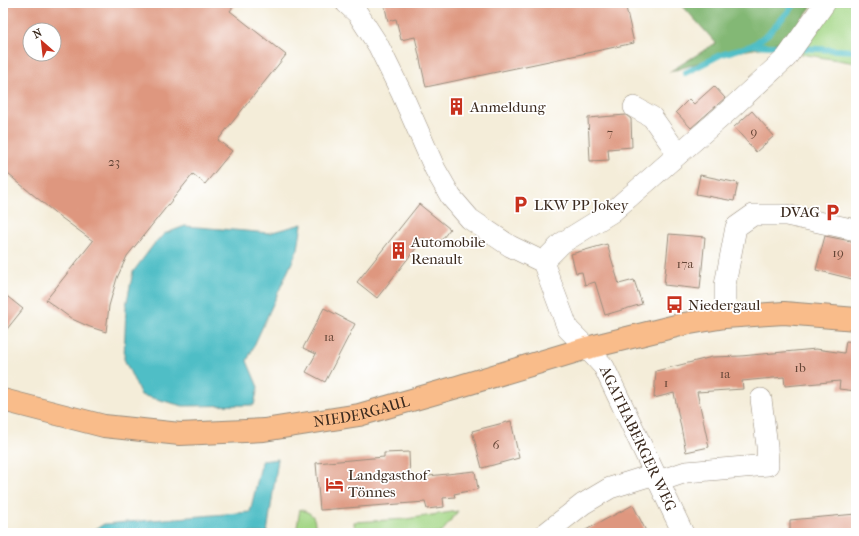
<svg xmlns="http://www.w3.org/2000/svg" width="859" height="536" font-family="'IM FELL French Canon',serif">
	<style>
		.green { fill: #a4d787; stroke: #708052 }
		.forest { fill: #83b874; stroke: #5f7149 }
		.water { fill: #50bec6; stroke: #467472 }
		.lines { fill: none; stroke-linecap: round; stroke-linejoin: round }
		.stream { stroke: #50bec6; stroke-width: 6 }
		.building { fill: #de977f; fill-rule: evenodd }
		.minor-casing { stroke: #988c7c; stroke-width: 22 }
		.major-casing { stroke: #988c7c; stroke-width: 24 }
		.minor { stroke: #fff; stroke-width: 21 }
		.major { stroke: #f9bc8a; stroke-width: 22 }
		.labels { text-anchor: middle; dominant-baseline: central; stroke-width: 3.5; stroke-linejoin: round; paint-order: stroke }
		.number-label { font-size: 13px; fill: #644536 }
		.poi-label { font-size: 15px; fill: #3b2a1e; stroke: #fff; text-anchor: start }
		.street-label { font-size: 15px; fill: #3b2a1e; stroke: #fff }
	</style>
	<rect width="100%" height="100%" fill="#fff"/>
	<filter id="ink" filterUnits="userSpaceOnUse"><feTurbulence type="fractalNoise" baseFrequency=".025" numOctaves="2"/><feDisplacementMap in="SourceGraphic" scale="8" xChannelSelector="R" yChannelSelector="G"/><feConvolveMatrix kernelMatrix="1 2 1 2 8 2 1 2 1" color-interpolation-filters="sRGB"/></filter>
	<filter id="wash" filterUnits="userSpaceOnUse"><feTurbulence type="fractalNoise" baseFrequency=".012" numOctaves="4" result="noise"/><feDisplacementMap in="SourceGraphic" scale="16" xChannelSelector="R" yChannelSelector="G"/><feGaussianBlur stdDeviation="0.9" result="paint"/><feColorMatrix in="noise" values="0 0 0 0 0 0 0 0 0 0 0 0 0 0 0 0 0 1.4 0 .05"/><feComposite in="paint" operator="in"/></filter>
	<g filter="url(#wash)">
		<rect width="100%" height="100%" fill="#f4edd9"/>
		<!-- green -->
		<g class="green">
			<path d="M835,3H856V63L801,54Z"/>
			<path d="M300,509C316,515 314,517 316,533H296Z"/>
			<path d="M458,511L441,533H355L354,522L406,519Z"/>
		</g>
		<!-- forest -->
		<path class="forest" d="M680,3H814L788,38L765,47L730,53L669,72L716,43Z"/>
		<!-- water -->
		<g class="water">
			<path d="M302,224L298,249L247,361L258,387L254,405L183,406L141,395L124,359L126,306L133,272L154,244L164,234L185,226L269,233Z"/>
			<path d="M278,459L267,533H89L104,524L250,512L262,461Z"/>
		</g>
		<g class="lines">
			<!-- stream -->
			<g class="stream">
				<path d="M753,45L789,47"/>
				<path d="M798,48L856,51"/>
				<path d="M685,73L720,55L753,45L769,33L796,3"/>
			</g>
		</g>
		<g id="blocks">
			<!-- building -->
			<g class="building">
				<path d="M3,3H236L230,11L286,55L218,140L232,151L205,184L193,174L127,256L117,278L109,306L106,332L90,327L72,319L46,300L93,241L59,216L3,170ZM30,30H54V54H30Z"/>
				<path d="M384,3H625L634,43L426,87L415,37L401,40L396,19L388,21Z"/>
				<path d="M714,86L725,98L691,128L676,112L689,99L694,104Z"/>
				<path d="M752,111L774,136L756,152L734,127Z"/>
				<path d="M626,115L631,119L632,147L608,149L609,160L590,161L588,118Z"/>
				<path d="M700,175L738,183L734,201L696,194Z"/>
				<path d="M419,204L450,229L436,247L424,238L377,298L357,282Z"/>
				<path d="M669,234L705,237L700,289L664,285Z"/>
				<path d="M825,236L856,242V280L816,270Z"/>
				<path d="M607,244L619,284L634,280L642,304L605,315L595,282L585,285L582,272L576,273L571,254Z"/>
				<path d="M3,293L23,309L3,334Z"/>
				<path d="M324,308L355,324L325,382L306,372L316,354L303,348Z"/>
				<path d="M846,341L856,342V391L839,389L840,381L785,386L784,377L742,381L743,389L697,392L709,447L686,452L674,393L654,398L656,371L712,357L741,356L816,349L844,353Z"/>
				<path d="M511,421L519,458L482,468L472,431Z"/>
				<path d="M409,452L410,478L475,471L478,489L454,494L455,497L443,498L444,507L427,509L425,502L320,510L316,463L384,457V453Z"/>
				<path d="M633,505L647,533H580Z"/>
				<path d="M856,514V533H790V520Z"/>
			</g>
		</g>
	</g>
	<g filter="url(#ink)">
		<use href="#blocks" fill-opacity="0" stroke="#988c7c" stroke-width="1"/>
		<g class="lines">
			<defs>
				<g id="minor">
					<path id="s1" d="M346,3L358,14L378,45L402,94L435,169L451,197L470,219L510,246L543,262L568,329L587,348L604,367L683,533"/>
					<path d="M634,107L652,117L678,154"/>
					<path d="M543,262L562,243L612,212L727,112L786,58L825,3"/>
					<path d="M725,317V285L736,227L753,215H786L856,230"/>
					<path d="M659,481L686,472L768,465L767,446L761,399"/>
					<path d="M546,533L583,504L610,488L655,474"/>
				</g>
				<g id="major">
					<path id="s2" d="M3,400L104,426L180,434L264,430L359,415L457,387L587,348L684,324L725,317L784,313L856,319"/>
				</g>
			</defs>
			<!-- minor casing -->
			<use href="#minor" class="minor-casing"/>
			<!-- major casing -->
			<use href="#major" class="major-casing"/>
			<!-- minor -->
			<use href="#minor" class="minor"/>
			<!-- major -->
			<use href="#major" class="major"/>
		</g>
	</g>
	<!-- icons -->
	<defs>
		<symbol id="building-bare" viewBox="-9 -9 18 18"><path d="M-4-6H4V6H1V3H-1V6H-4ZM-2.5-4.3h1.7v1.8h-1.7ZM.8-4.3h1.7v1.8H.8ZM-2.5-1h1.7V.8h-1.7ZM.8-1h1.7V.8H.8Z" fill="#c8321e" stroke="#fff" stroke-width="2.5" paint-order="stroke"/></symbol>
		<symbol id="parking-bare" viewBox="-9 -9 18 18"><path d="M-3.5-5.5H1a3.5 3.5 0 0 1 0 7H-1V5.5H-3.5ZM-1-3.4V-.6H.8a1.4 1.4 0 0 0 0-2.8Z" fill="#c8321e" stroke="#fff" stroke-width="2.5" paint-order="stroke"/></symbol>
		<symbol id="bus-bare" viewBox="-9 -9 18 18"><path d="M-5-6H5V4H4V6H2V4H-2V6H-4V4H-5ZM-3.5-4V0h7V-4ZM-3.5 1.2v1.5H-2V1.2ZM2 1.2v1.5H3.5V1.2Z" fill="#c8321e" stroke="#fff" stroke-width="2.5" paint-order="stroke"/></symbol>
		<symbol id="hotel-bare" viewBox="-9 -9 18 18"><path d="M-6-4.5h1.5V1H6V5H4.5V3h-9V5H-6ZM-4 0a1.8 1.8 0 1 1 3.6 0ZM.5 0V-2.5h3Q6-2.5 6 0Z" fill="#c8321e" stroke="#fff" stroke-width="2.5" paint-order="stroke"/></symbol>
	</defs>
	<g fill-rule="evenodd">
		<use href="#building-bare" x="444" y="94" width="25" height="25"/>
		<use href="#parking-bare" x="508" y="192" width="25" height="25"/>
		<use href="#parking-bare" x="820" y="200" width="25" height="25"/>
		<use href="#building-bare" x="386" y="238" width="25" height="25"/>
		<use href="#bus-bare" x="662" y="292" width="25" height="25"/>
		<use href="#hotel-bare" x="322" y="472" width="25" height="25"/>
	</g>
	<g class="labels">
		<!-- number labels -->
		<g class="number-label">
			<text x="754" y="131">9</text>
			<text x="610" y="132">7</text>
			<text x="114" y="161">23</text>
			<text x="838" y="252">19</text>
			<text x="685" y="263">17a</text>
			<text x="329" y="336">1a</text>
			<text x="800" y="367">1b</text>
			<text x="725" y="373">1a</text>
			<text x="666" y="382">1</text>
			<text x="496" y="444">6</text>
		</g>
		<!-- poi labels -->
		<g class="poi-label">
			<text x="470" y="107">Anmeldung</text>
			<text x="534" y="205">LKW PP Jokey</text>
			<text x="820" y="212" text-anchor="end">DVAG</text>
			<text x="411" y="242">Automobile<tspan x="411" dy="17">Renault</tspan></text>
			<text x="688" y="305">Niedergaul</text>
			<text x="348" y="475">Landgasthof<tspan x="348" dy="17">Tönnes</tspan></text>
		</g>
		<!-- street labels -->
		<g class="street-label">
			<text stroke="none"><textPath href="#s2" startOffset="364">NIEDERGAUL</textPath></text>
			<text stroke="none"><textPath href="#s1" startOffset="539">AGATHABERGER WEG</textPath></text>
		</g>
	</g>
	<!-- margin -->
	<rect width="859" height="536" fill="none" stroke="#fff" stroke-width="16"/>
	<!-- north arrow -->
	<g transform="translate(42 42) rotate(332)"><circle r="19" fill="#ffffff" stroke="#b1aaa5"/>
	<path d="M0-3L7 15L0 10L-7 15Z" fill="#c8321e"/>
	<text y="-6" font-size="11" font-weight="bold" text-anchor="middle" fill="#3b2a1e">N</text>
	</g>
</svg>
